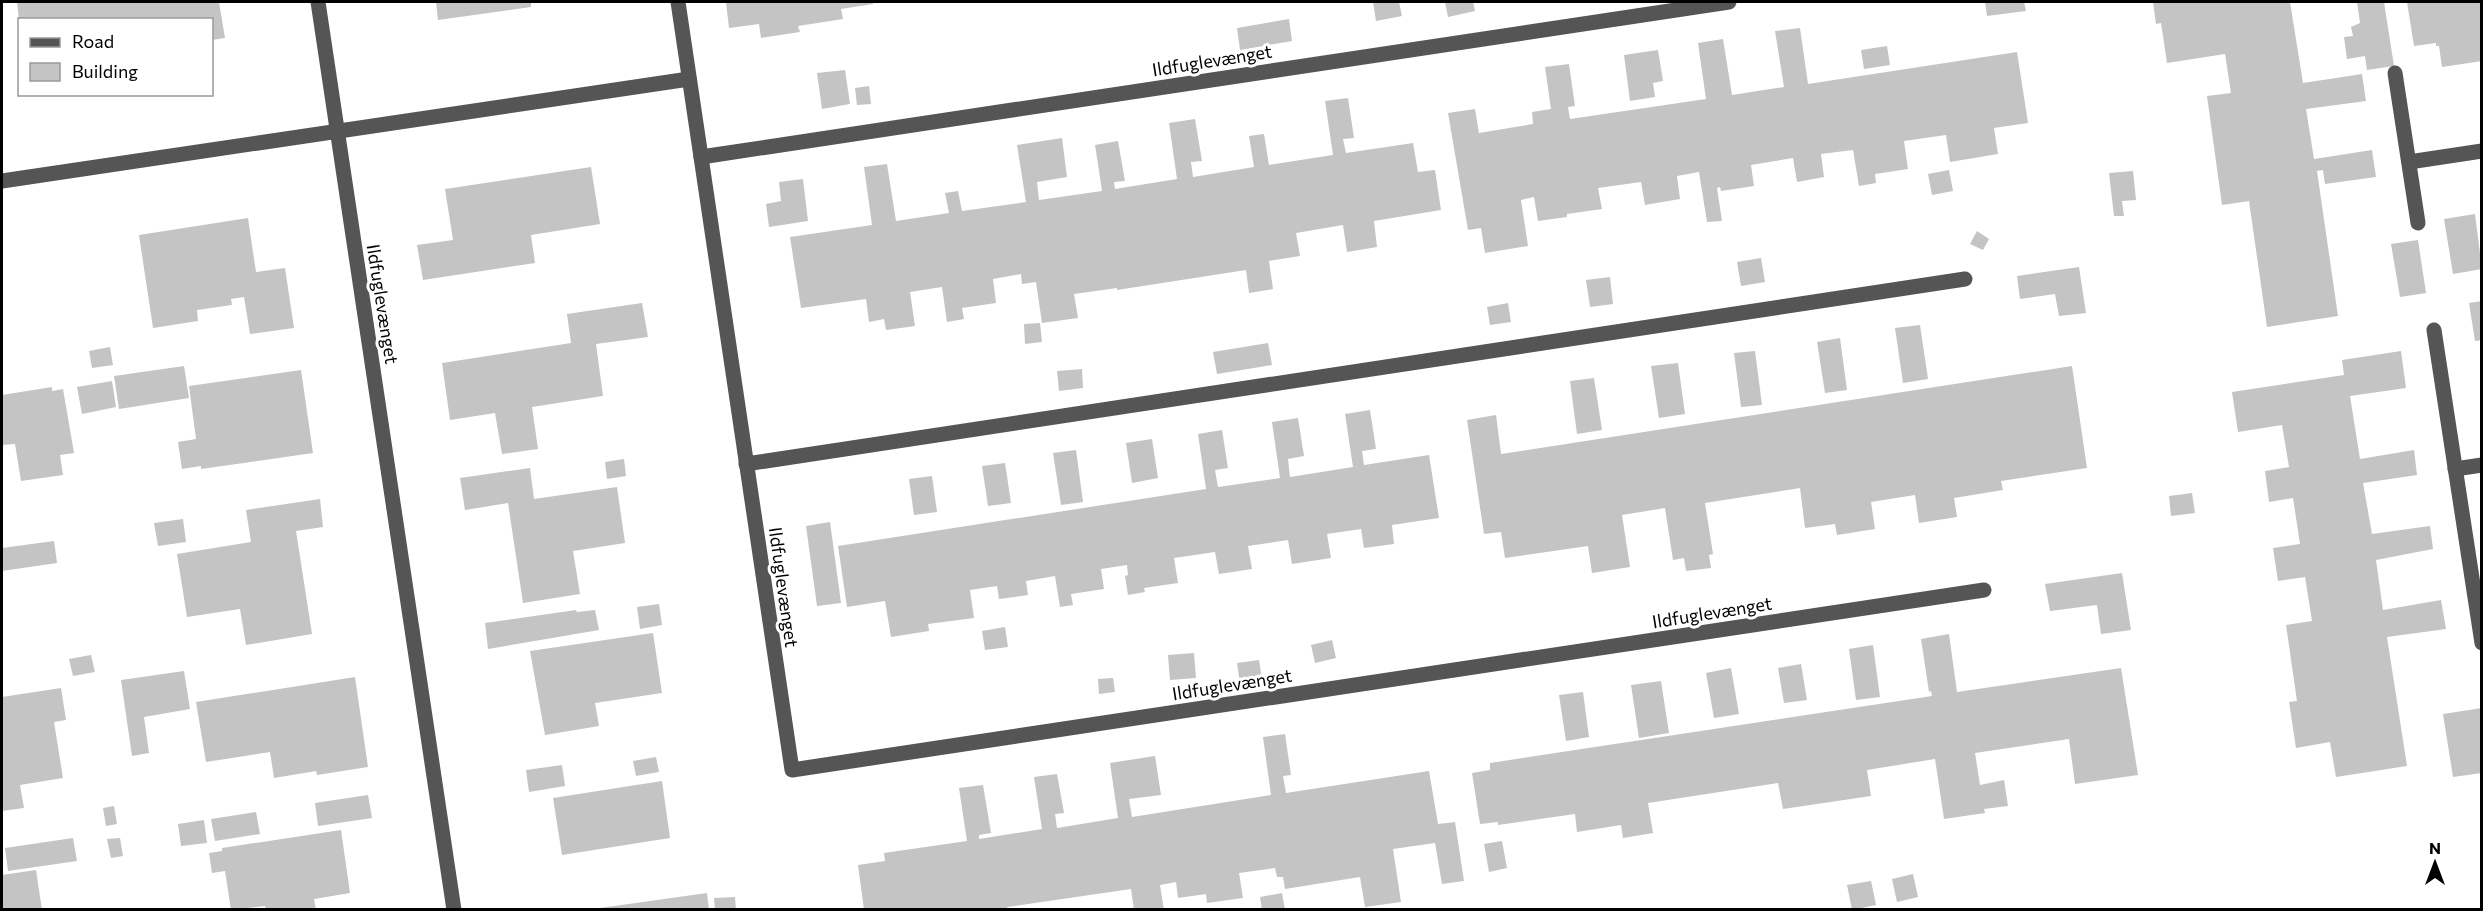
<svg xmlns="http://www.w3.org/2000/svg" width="2483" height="911" font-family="Commissioner,sans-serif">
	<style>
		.building { fill: #c4c4c4 }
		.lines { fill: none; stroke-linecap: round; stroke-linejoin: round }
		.minor { stroke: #555; stroke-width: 15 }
		.labels { text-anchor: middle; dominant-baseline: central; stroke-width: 6; stroke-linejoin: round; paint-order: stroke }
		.street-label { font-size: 18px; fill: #000; stroke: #fff }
	</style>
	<rect width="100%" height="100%" fill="#fff"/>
	<!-- building -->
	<g class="building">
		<path d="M17,2H219L225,38L212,40V20H19Z"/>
		<path d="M436,2H531V7L438,20Z"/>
		<path d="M726,2H873V4L841,9L843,19L798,26L800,32L761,38L759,24L729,28Z"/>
		<path d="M1373,2H1399L1402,16L1376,21Z"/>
		<path d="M1445,2H1473L1475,11L1448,17Z"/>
		<path d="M1985,2H2024L2026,11L1987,16Z"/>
		<path d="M2153,2H2290L2303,83L2362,74L2366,101L2306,109L2314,159L2372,150L2376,177L2325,184L2323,170L2317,171L2338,316L2267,327L2249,201L2222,205L2207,96L2231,93L2225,54L2167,63L2161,23L2156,24Z"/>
		<path d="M2357,2H2384L2394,66L2367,70L2365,56L2347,59L2344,37L2353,36L2351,27L2360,23Z"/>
		<path d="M2407,2H2482V61L2442,67L2439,46H2436V43L2414,46Z"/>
		<path d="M1289,19L1292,41L1240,50L1237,28Z"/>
		<path d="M1800,28L1808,84L2017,52L2028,123L1994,128L1998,154L1950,162L1946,135L1904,141L1908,169L1875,174L1876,183L1859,186L1853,150L1821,154L1824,177L1797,182L1793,158L1751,165L1754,186L1721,191L1720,187L1717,188L1722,221L1707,222L1699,172L1677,176L1680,199L1645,205L1641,182L1598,188L1602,209L1567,214V217L1538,221L1534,197L1521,200L1528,246L1485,253L1481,228L1468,230L1448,113L1475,109L1479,133L1533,124L1532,112L1551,109L1545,67L1569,64L1575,106L1568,107L1570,119L1706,99L1698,43L1723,39L1732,95L1784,87L1775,31Z"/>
		<path d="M1887,46L1890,65L1864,69L1861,50Z"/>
		<path d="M1658,50L1663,81L1653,83L1655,97L1630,101L1624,55Z"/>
		<path d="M845,70L850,104L822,109L817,73Z"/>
		<path d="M869,86L871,104L857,105L855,88Z"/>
		<path d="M1348,98L1354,138L1343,139L1346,153L1413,143L1418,172L1435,170L1441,210L1374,221L1377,247L1347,252L1343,225L1296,233L1300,256L1269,261L1273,289L1249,293L1246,270L1117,290V288L1074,294L1078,318L1042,323L1036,282L1022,284L1021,274L993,279L996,303L962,308L964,319L947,322L942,287L910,292L915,326L886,330L884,319L869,322L866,299L801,308L790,237L872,225L864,167L887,164L896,221L949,213L945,193L958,191L962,211L1026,202L1017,145L1062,138L1067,177L1037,182L1039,200L1102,191L1095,145L1118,141L1125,181L1114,182L1115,189L1177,179L1169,123L1195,119L1202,161L1191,162L1193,177L1254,167L1249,136L1264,134L1269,165L1333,155L1325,101Z"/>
		<path d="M591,167L600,224L531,235L535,263L423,280L417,245L453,240L445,189Z"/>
		<path d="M1949,170L1953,191L1932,195L1928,174Z"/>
		<path d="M2133,171L2136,200L2122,201L2124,216H2114L2109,173Z"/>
		<path d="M803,179L808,221L769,227L766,204L781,201L779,182Z"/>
		<path d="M2475,214L2482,269L2453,274L2444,219Z"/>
		<path d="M248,218L256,272L285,268L294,328L250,334L244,297L231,299L232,305L197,310L198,321L153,328L139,235Z"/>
		<path d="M1977,231L1989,239L1983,250L1970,244Z"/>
		<path d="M2418,240L2426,293L2400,297L2391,244Z"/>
		<path d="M1761,258L1765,282L1741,286L1737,262Z"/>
		<path d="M2079,267L2086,313L2059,316L2055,294L2020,299L2017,276Z"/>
		<path d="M1610,277L1613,304L1590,307L1586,280Z"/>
		<path d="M2482,301V340L2475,341L2469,303Z"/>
		<path d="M642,303L648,337L596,344L603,396L532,407L538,449L502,454L495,413L450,420L442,363L571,343L567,314Z"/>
		<path d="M1508,303L1511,322L1490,325L1487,307Z"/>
		<path d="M1040,323L1042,342L1025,344L1024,324Z"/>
		<path d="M1920,325L1928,379L1903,383L1895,328Z"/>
		<path d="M1840,338L1847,390L1825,393L1817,342Z"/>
		<path d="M1268,343L1272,365L1217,374L1213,352Z"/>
		<path d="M110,347L113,365L92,368L89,351Z"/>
		<path d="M1755,351L1762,405L1741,407L1734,353Z"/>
		<path d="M2401,351L2406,388L2350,396L2360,459L2414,450L2417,475L2363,483L2372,534L2430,526L2433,549L2376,560L2383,610L2441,600L2446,629L2387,637L2407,766L2336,777L2330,742L2296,748L2289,702L2297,701L2286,625L2312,621L2305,577L2278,581L2273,548L2300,544L2293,498L2269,502L2265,471L2289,467L2282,425L2238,432L2232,392L2344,375L2342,360Z"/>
		<path d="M1678,363L1685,414L1659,418L1651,366Z"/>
		<path d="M184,366L189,398L119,409L114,376Z"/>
		<path d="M2072,366L2087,468L2001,481L2003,490L1954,498L1957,517L1919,523L1915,495L1871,502L1875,529L1837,535L1835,524L1805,528L1800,488L1705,503L1713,554L1709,555L1711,568L1686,571L1684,558L1673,560L1665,508L1622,515L1630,567L1592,573L1588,546L1505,558L1501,532L1484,534L1467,420L1496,415L1501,454Z"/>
		<path d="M1082,369L1083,388L1059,391L1057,371Z"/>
		<path d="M301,370L313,453L201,469V466L182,469L178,442L196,439L189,386Z"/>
		<path d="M1594,378L1602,430L1577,434L1570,381Z"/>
		<path d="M112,381L116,407L82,414L77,387Z"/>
		<path d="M52,387V391L63,389L74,453L60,455L63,475L21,481L15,444L2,445V395Z"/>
		<path d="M1370,410L1376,449L1362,451L1364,465L1429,455L1439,518L1392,525L1394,544L1364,548L1361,529L1327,534L1331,558L1292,564L1288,540L1248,546L1252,569L1219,574L1215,552L1174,558L1178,583L1144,588L1145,592L1128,595L1125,576L1128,575L1127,565L1101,569L1104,589L1071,594L1073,605L1060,607L1055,576L1026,581L1028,595L999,599L997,586L970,590L974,618L928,624L929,631L891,637L885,601L847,607L838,546L1206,489L1198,434L1222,430L1228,468L1215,470L1218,487L1280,478L1272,422L1298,418L1304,456L1288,459L1290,477L1353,467L1345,414Z"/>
		<path d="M1152,439L1158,478L1132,483L1126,443Z"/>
		<path d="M1076,450L1083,502L1061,505L1053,453Z"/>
		<path d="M624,459L626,476L607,479L605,462Z"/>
		<path d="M1005,463L1011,503L988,506L982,466Z"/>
		<path d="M530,468L534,499L617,487L625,543L573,551L580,594L523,603L508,503L465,510L460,478Z"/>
		<path d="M932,476L937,512L914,515L909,479Z"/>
		<path d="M2192,493L2195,513L2171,516L2169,496Z"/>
		<path d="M320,499L323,527L296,531L312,634L246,645L240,609L187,617L177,554L251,542L246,510Z"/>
		<path d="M183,519L186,542L158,546L154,523Z"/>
		<path d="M830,522L841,603L817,606L806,526Z"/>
		<path d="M54,541L57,563L2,571V548Z"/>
		<path d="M2122,573L2131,630L2101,634L2097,605L2050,611L2045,584Z"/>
		<path d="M659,604L662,625L640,629L637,607Z"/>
		<path d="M576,610L577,612L595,610L599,630L488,649L485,623Z"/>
		<path d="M1005,627L1008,647L985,650L982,631Z"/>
		<path d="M653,633L662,693L595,703L599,726L545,735L530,651Z"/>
		<path d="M1949,634L1957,692L2121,668L2138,775L2075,784L2069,739L1975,753L1980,785L2004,780L2008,806L1984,809L1985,813L1944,819L1935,759L1867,770L1871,796L1783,809L1778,783L1648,803L1653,833L1623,838L1621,825L1577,832L1575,814L1498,825V822L1480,824L1472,773L1490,770V763L1932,696L1931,691L1929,692L1921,639Z"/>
		<path d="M1332,640L1336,658L1315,663L1311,645Z"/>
		<path d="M1873,645L1880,697L1856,700L1849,649Z"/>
		<path d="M1194,653L1196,678L1170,680L1168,655Z"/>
		<path d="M91,655L95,672L73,676L69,659Z"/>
		<path d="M1259,660L1262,679L1240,683L1237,663Z"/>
		<path d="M1801,664L1807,700L1784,703L1778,668Z"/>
		<path d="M1731,668L1739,714L1714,718L1706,673Z"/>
		<path d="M184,671L190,709L144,717L149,753L132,756L121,680Z"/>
		<path d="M355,677L368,767L317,775L316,771L274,778L270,752L206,762L196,702Z"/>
		<path d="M1113,678L1115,692L1099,694L1098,679Z"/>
		<path d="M1661,681L1669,733L1639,738L1631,685Z"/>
		<path d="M61,688L66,720L54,722L63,778L20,785L24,808L2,811V697Z"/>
		<path d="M1583,692L1589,737L1566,741L1559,695Z"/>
		<path d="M2482,708V773L2453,777L2443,714Z"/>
		<path d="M1285,734L1291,775L1283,776L1286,793L1429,771L1438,824L1455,822L1464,881L1442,884L1435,843L1393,849L1401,902L1365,907L1360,877L1285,889L1283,877H1277L1275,868L1239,873L1243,898L1207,903L1206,894L1178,898L1176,882L1160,885L1164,910H1134L1131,889L1007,907L1008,910H864L858,865L885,861L884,853L967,841L959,788L983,785L991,833L979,835V839L1042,829L1034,777L1057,774L1064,813L1055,814L1057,828L1118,818L1110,763L1155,756L1161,795L1129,799L1132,817L1271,795L1263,737Z"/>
		<path d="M656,757L659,772L636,776L633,761Z"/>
		<path d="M562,765L565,786L529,792L526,770Z"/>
		<path d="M662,781L670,838L562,855L553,798Z"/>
		<path d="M368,795L372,818L318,826L315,803Z"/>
		<path d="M114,806L117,824L106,826L103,808Z"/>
		<path d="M256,812L260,834L215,841L211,819Z"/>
		<path d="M204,820L207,843L181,846L178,824Z"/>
		<path d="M341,830L350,893L314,899L316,910H266L265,906L231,910L225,871L212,873L209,853L222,851V848Z"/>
		<path d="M73,838L77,861L8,871L5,848Z"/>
		<path d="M120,838L123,856L111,858L107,839Z"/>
		<path d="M1502,841L1507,868L1489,872L1484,844Z"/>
		<path d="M36,870L42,910H2V875Z"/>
		<path d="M1913,874L1918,897L1897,902L1892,879Z"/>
		<path d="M1871,881L1876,905L1852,910L1847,885Z"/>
		<path d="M707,893L709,910H600V908Z"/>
		<path d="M1282,893L1285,910H1262L1260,897Z"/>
		<path d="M735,897L736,910H715L714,898Z"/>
	</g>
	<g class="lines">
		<!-- minor -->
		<g class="minor">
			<path d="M318,2L454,910"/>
			<path d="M678,2L792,770L1984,590"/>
			<path d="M2395,73L2418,223"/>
			<path d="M701,157L1729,2"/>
			<path d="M2409,162L2482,151"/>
			<path d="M2,181L689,79"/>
			<path d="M2434,330L2482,643"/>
			<path d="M746,464L1965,279"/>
			<path d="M2455,469L2482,465"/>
		</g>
	</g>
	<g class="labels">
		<!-- street labels -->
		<g class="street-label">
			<text transform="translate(1212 60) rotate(-9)">Ildfuglevænget</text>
			<text transform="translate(383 304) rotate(81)">Ildfuglevænget</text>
			<text transform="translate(784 587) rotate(82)">Ildfuglevænget</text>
			<text transform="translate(1712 612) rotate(-9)">Ildfuglevænget</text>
			<text transform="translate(1232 684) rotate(-9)">Ildfuglevænget</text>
		</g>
	</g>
	<!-- border -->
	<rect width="2483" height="911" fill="none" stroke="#000000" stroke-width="6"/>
	<!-- legend -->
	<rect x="18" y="18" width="195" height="78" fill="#ffffff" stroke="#999999" stroke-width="1.5"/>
	<rect x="30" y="38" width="30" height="9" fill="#555555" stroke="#999999" stroke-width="1.5"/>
	<text x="72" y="48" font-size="18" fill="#000000">Road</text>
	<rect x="30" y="63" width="30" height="18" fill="#c4c4c4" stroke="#999999" stroke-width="1.5"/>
	<text x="72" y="78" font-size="18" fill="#000000">Building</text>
	<!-- north arrow -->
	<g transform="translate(2435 863)" stroke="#ffffff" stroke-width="4.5" paint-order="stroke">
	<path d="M0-4.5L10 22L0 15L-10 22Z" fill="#000000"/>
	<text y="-9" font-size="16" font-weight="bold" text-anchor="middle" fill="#000000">N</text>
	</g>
</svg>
